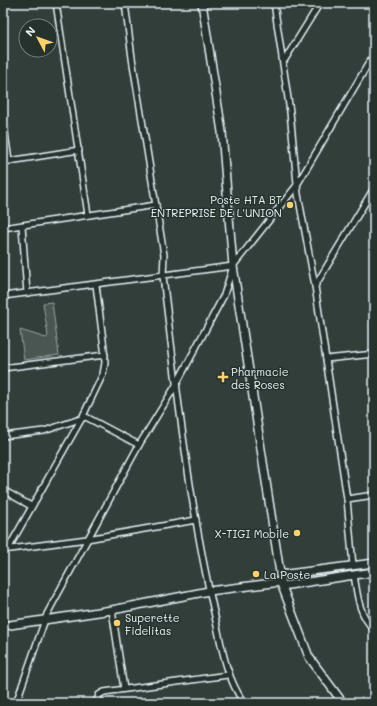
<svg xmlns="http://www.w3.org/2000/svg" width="377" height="706" font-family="Mali,sans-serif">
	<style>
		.green { fill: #495651; stroke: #98a4a4 }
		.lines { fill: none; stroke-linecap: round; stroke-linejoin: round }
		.street-casing { stroke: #e8f1f8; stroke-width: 8 }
		.secondary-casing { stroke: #e8f1f8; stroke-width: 10 }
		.street { stroke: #26332d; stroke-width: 5 }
		.secondary { stroke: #26332d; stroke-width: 7 }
		.poi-dot { fill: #ffd166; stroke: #26332d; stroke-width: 1.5 }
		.labels { text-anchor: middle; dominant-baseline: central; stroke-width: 3; stroke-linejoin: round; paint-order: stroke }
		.poi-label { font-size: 11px; fill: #e8f1f8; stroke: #26332d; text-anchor: start }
	</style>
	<rect width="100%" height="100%" fill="#323e39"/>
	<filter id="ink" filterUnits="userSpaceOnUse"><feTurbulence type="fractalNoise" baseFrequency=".025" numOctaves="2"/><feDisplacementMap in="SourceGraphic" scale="8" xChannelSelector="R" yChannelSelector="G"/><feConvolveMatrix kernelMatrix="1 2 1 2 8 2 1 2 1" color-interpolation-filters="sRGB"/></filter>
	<g filter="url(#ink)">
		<!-- green -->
		<path class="green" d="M52,302L59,355L24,360L20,330L46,338L48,336L43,303Z"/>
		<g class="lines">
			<defs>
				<g id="street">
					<path d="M56,3L88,215"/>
					<path d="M125,3L132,58L164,255L163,276L165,293C178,400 190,507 214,612C221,643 225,676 244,703"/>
					<path d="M274,3L290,112L298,194L315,286L347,499L353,566"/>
					<path d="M284,61L320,3"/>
					<path d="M3,119L9,161"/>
					<path d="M3,162L79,150"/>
					<path d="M22,226L27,293"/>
					<path d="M3,228L156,205"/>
					<path d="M315,286L374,188"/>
					<path d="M3,296L233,266"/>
					<path d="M326,359L374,354"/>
					<path d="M3,368L105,355"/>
					<path d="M3,436L44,431L86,417L139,445"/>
					<path d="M3,490L31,506"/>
					<path d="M347,499L374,495"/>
					<path d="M8,549L82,418L103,374L105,363L104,348L96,285"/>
					<path d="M3,550L87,539L196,520"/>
					<path d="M354,575C358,598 358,612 374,630"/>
					<path d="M112,610L124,689"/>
					<path d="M16,703L47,614L139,445L176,385L224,295L233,266L297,185L374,54"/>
					<path d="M96,703L99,695L104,692L228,675"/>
				</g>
				<g id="secondary">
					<path d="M202,3L222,132L233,266L282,586L309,657L343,703"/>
					<path d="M280,575L374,563"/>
					<path d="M282,586L374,572"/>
					<path d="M3,626L112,610L209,591L281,582"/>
				</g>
			</defs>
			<!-- street casing -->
			<use href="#street" class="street-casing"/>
			<!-- secondary casing -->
			<use href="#secondary" class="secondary-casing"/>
			<!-- street -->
			<use href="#street" class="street"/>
			<!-- secondary -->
			<use href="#secondary" class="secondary"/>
		</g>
	</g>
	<!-- markers -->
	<g class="poi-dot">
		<circle cx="290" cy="205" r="4"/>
		<path d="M221 371h4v4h4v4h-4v4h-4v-4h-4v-4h4z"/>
		<circle cx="297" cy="533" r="4"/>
		<circle cx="256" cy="574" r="4"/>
		<circle cx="117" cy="623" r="4"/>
	</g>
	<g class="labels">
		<!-- poi labels -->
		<g class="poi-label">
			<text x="282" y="199" text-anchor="end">Poste HTA BT<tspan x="282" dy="13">ENTREPRISE DE L'UNION</tspan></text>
			<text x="231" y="371">Pharmacie<tspan x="231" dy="13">des Roses</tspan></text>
			<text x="289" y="533" text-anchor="end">X-TIGI Mobile</text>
			<text x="264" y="574">La Poste</text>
			<text x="125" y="617">Superette<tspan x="125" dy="13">Fidelitas</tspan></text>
		</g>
	</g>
	<!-- margin -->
	<rect width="377" height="706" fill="none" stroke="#26332d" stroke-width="16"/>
	<rect x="8" y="8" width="361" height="690" fill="none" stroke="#e8f1f8" stroke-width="1.5" filter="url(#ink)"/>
	<!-- north arrow -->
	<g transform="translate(38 38) rotate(311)"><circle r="19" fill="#26332d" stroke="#747f7e"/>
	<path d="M0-3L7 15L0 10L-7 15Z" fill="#ffd166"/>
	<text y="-6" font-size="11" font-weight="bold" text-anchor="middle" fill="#e8f1f8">N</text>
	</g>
</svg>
